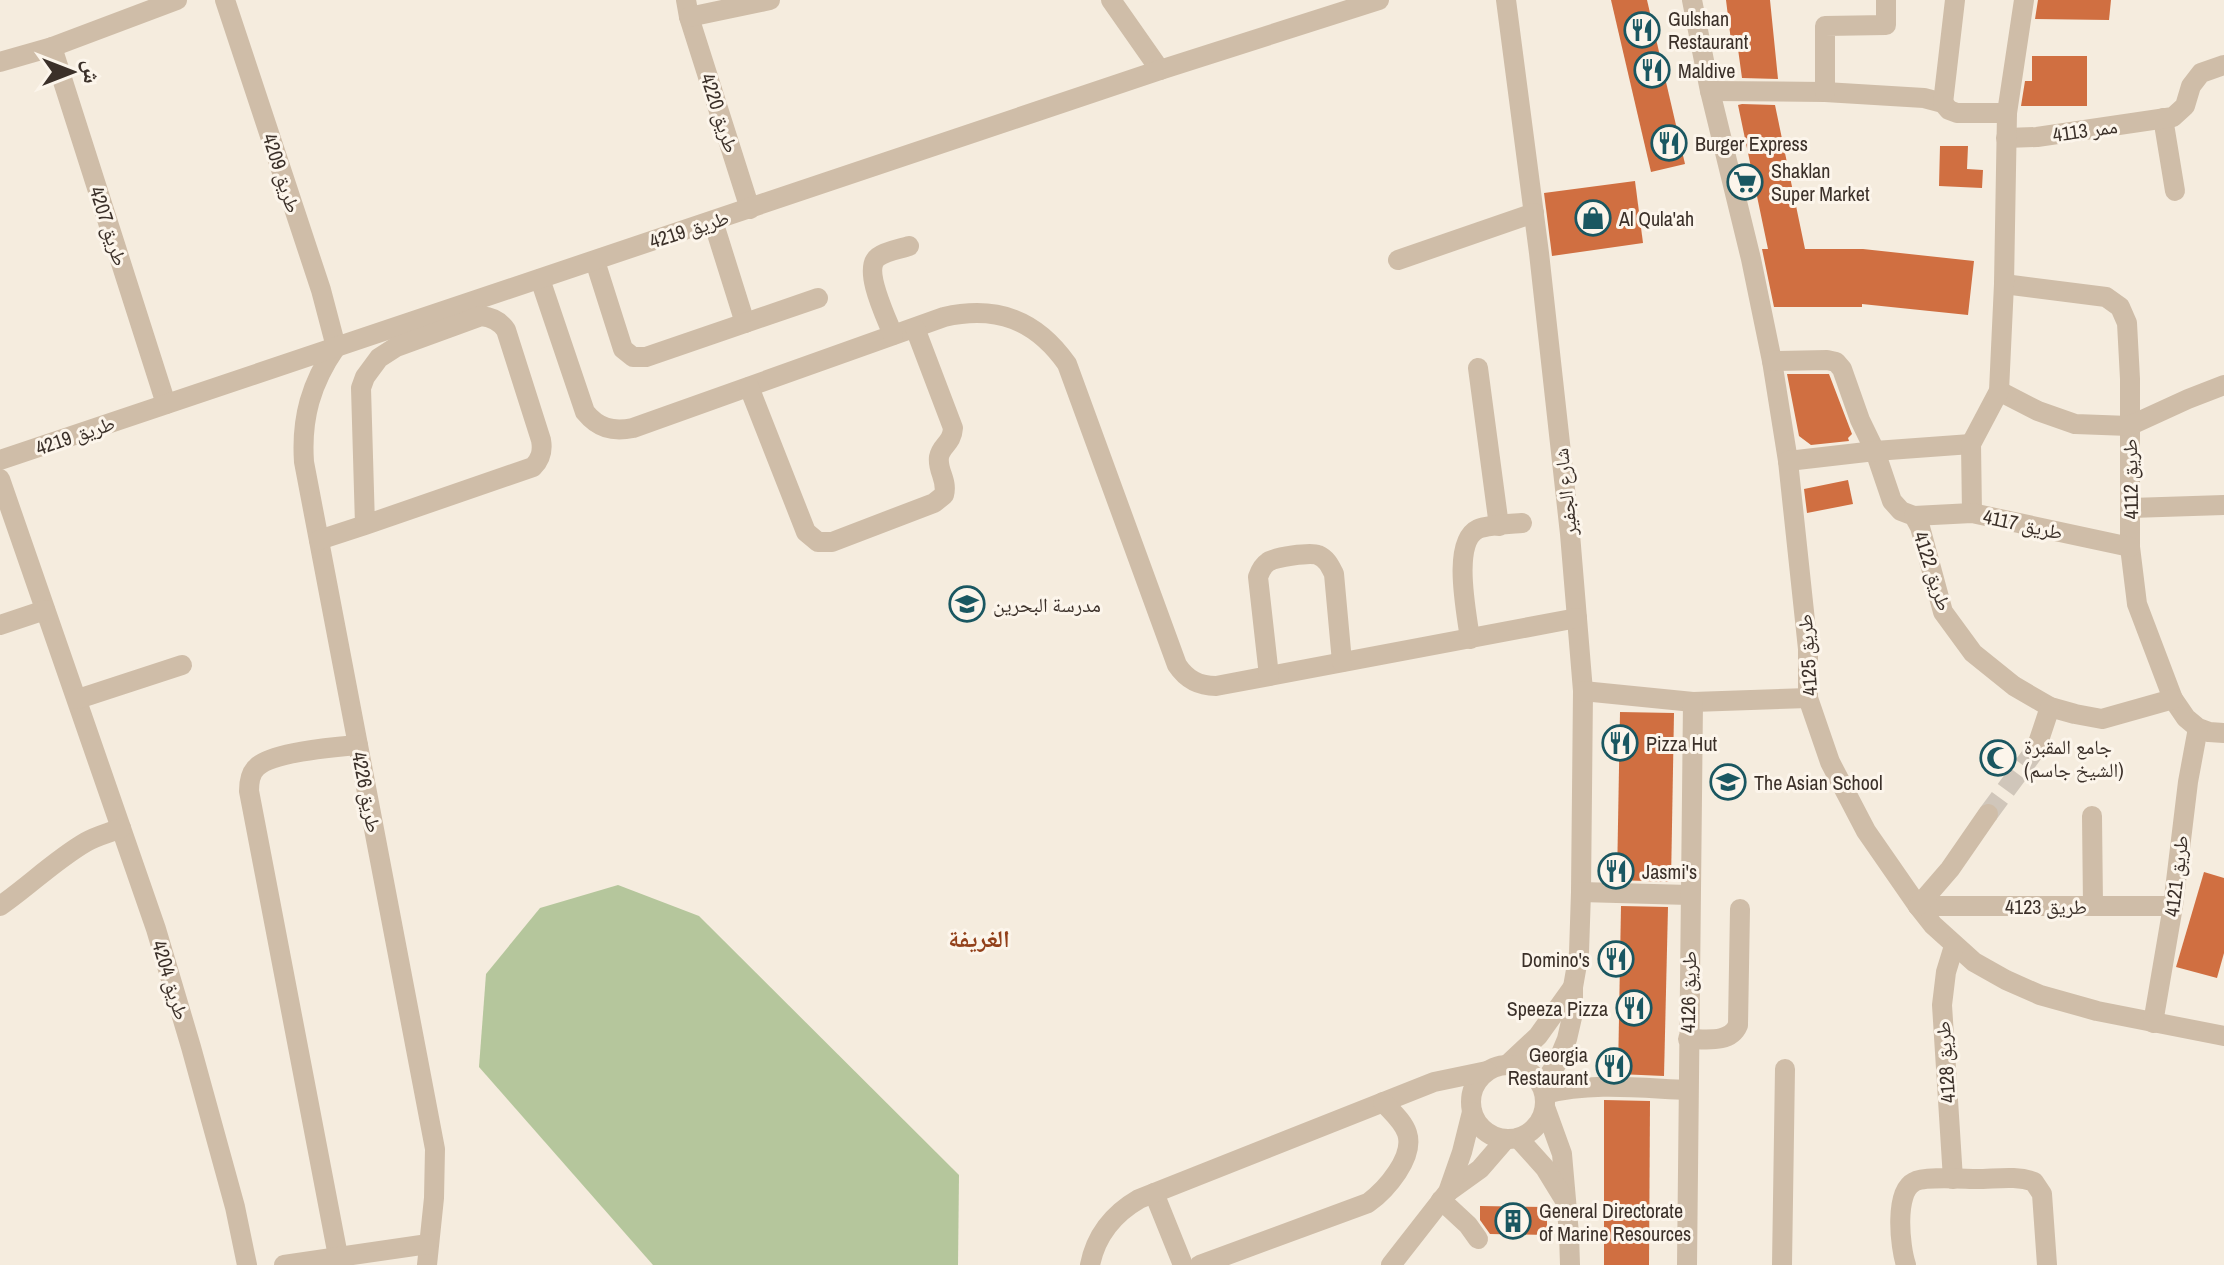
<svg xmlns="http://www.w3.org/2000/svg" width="2224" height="1265" font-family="'Archivo Narrow','Noto Naskh Arabic',sans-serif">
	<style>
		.green { fill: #b5c69c }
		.building { fill: #d06f41 }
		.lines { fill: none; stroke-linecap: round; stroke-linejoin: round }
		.minor-tunnel { stroke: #d0c6ba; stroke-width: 20; stroke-dasharray: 20 10; stroke-linecap: butt }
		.minor { stroke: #cfbda8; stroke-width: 20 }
		.labels { text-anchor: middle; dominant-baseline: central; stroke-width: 6; stroke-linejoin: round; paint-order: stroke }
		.poi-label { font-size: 20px; fill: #3b3029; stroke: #fcf5eb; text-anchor: start }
		.street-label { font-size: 20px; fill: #3b3029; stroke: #fcf5eb }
		.quarter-label { font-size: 24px; font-weight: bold; fill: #92401a; stroke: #fcf5eb }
	</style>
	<rect width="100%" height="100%" fill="#f5ecde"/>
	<!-- green -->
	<path class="green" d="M618,885L699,916L959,1175L958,1265H653L479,1067L486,974L540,908Z"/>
	<!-- building -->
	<g class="building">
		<path d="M1611,0H1647L1685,164L1651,172Z"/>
		<path d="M1726,0H1770L1778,79L1742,78L1738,49H1732Z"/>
		<path d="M2038,0H2111L2109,20L2035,19Z"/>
		<path d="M2032,56H2087V106H2021L2025,81H2032Z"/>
		<path d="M1742,104L1775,105L1805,249H1863L1974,261L1968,315L1862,304V307H1774L1762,249H1768L1738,105Z"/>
		<path d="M1940,146H1968L1967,169L1983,170L1982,188L1939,186Z"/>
		<path d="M1635,181L1643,243L1552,256L1544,193Z"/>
		<path d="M1787,374H1829L1852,434L1848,438L1849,441L1811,445L1799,436Z"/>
		<path d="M1848,480L1853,504L1807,513L1804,489Z"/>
		<path d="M1620,712L1674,713L1671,882L1617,880Z"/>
		<path d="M2204,872L2224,878V953L2217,978L2176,967Z"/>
		<path d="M1621,906L1668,907L1664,1076L1618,1074Z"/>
		<path d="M1604,1100L1650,1101L1649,1265H1604Z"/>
		<path d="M1480,1206L1547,1207V1235L1490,1234L1480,1220Z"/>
	</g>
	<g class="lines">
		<!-- minor-tunnel -->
		<path class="minor-tunnel" d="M1988,814L2036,749"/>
		<!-- minor -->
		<g class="minor">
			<path d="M225,0L321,290L336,347"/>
			<path d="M686,0L689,17L750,209"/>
			<path d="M1111,0L1160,70"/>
			<path d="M1506,0L1539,253L1570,534L1583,691L1581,892L1579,953L1573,987V1013L1567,1039L1557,1063L1542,1086"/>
			<path d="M1692,0L1710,91L1751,259L1772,361L1788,461L1808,649V698L1830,762L1866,831L1918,906L1933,925L1974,962L2006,980L2040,995L2097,1011L2224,1036"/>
			<path d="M689,17L770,0"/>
			<path d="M52,47L166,404"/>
			<path d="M0,62L52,47L177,0"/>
			<path d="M1710,91L1825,92L1924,98L1943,103L1949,110L1957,113H2007"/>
			<path d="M1825,92V26L1886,25V0"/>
			<path d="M1943,103L1955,0"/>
			<path d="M2163,118L2175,191"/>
			<path d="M2006,138L2037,137L2173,117L2185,106L2191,86L2201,73L2224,65"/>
			<path d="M713,221L745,323"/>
			<path d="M1398,260L1534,213"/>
			<path d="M595,261L623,349L633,357H646L818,298"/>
			<path d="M540,279L585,412C598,428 612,432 633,428L944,317C997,305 1036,320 1067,364L1177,665C1187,680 1199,686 1216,686L1577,618"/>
			<path d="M2004,284L2106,297L2120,307L2127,323L2130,379V547L2137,604L2173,699L2186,718L2198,728L2209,732L2224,733"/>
			<path d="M893,335C887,319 862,269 878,257C886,251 900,249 909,246"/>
			<path d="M336,347C311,383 301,418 304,462L435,1149L434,1198L427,1265"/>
			<path d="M1772,361L1827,360L1836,362L1842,369L1860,420L1875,451L1892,501L1901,511L1914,516L1920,527L1943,612L1973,653L2014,686L2050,707L2075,714L2102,719L2173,699"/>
			<path d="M1478,368L1499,526"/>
			<path d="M749,387L806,532L818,542H832L934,503L944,495C948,480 937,471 939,457C941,445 952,444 953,428L915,328"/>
			<path d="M1999,391L2038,411L2075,424L2129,426L2188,399L2224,385"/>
			<path d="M0,460L1160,70L1379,0"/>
			<path d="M1788,461L1875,451L1971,444"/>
			<path d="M0,479L156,929L191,1047L235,1207L247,1265"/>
			<path d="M2131,508L2224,505"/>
			<path d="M1972,513L1971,444L1999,391L2004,284L2007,113L2024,0"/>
			<path d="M1914,516L1972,513L2130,547"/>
			<path d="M319,540L365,525L533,467C541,459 543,451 541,440L506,330C500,321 492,317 481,316L396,347L379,358L365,377L361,388L365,525"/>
			<path d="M0,625L45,610"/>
			<path d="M1470,639C1467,614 1451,542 1478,529C1488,525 1511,524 1522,523"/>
			<path d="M1269,676L1258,577C1260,571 1262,566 1268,562C1275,557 1310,552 1318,555C1327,559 1330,566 1334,574L1342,662"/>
			<path d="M1583,691L1693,702L1808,698"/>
			<path d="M78,699L182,665"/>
			<path d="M2036,749L2050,707"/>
			<path d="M2092,816L2093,906"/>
			<path d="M1581,892L1689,895"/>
			<path d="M0,906C29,886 55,860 86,842C96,836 109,833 121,828"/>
			<path d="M1918,906H2173"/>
			<path d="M1918,906L1950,869L1988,814"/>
			<path d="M2153,1023L2173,906L2188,782L2198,728"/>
			<path d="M1688,1039C1705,1039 1730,1044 1738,1025L1740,909"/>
			<path d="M1508,1064L1538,1036L1573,987"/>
			<circle cx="1508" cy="1102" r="37"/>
			<path d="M1545,1094C1591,1082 1640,1088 1687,1090"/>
			<path d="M1545,1107L1562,1154L1569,1234L1570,1265"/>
			<path d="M1518,1138L1545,1168L1564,1199"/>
			<path d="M1953,1179L1942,1005L1946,972L1954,946"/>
			<path d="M1448,1192L1480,1169L1506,1139"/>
			<path d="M1154,1193L1183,1265"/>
			<path d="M1441,1200L1468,1225L1478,1239"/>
			<path d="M338,1256L249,791C249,782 250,773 257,767C272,752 336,747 358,745"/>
			<path d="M284,1265L428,1244"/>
			<path d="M1090,1265C1096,1235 1113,1214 1139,1199L1434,1082L1487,1071"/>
			<path d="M1200,1265L1368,1203C1386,1190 1415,1157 1407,1133C1403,1121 1391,1111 1383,1102"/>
			<path d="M1391,1265L1448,1192L1462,1152L1472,1112"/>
			<path d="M1687,1265L1693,702"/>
			<path d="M1782,1265L1785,1069"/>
			<path d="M1906,1265C1900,1247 1894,1192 1914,1182C1924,1176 1964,1179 1977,1179C1995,1179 2017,1175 2034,1182L2042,1194L2047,1265"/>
		</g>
	</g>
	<!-- icons -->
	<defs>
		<symbol id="restaurant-ring" viewBox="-11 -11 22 22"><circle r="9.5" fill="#fcf5eb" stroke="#1a5761" stroke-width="1.5"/><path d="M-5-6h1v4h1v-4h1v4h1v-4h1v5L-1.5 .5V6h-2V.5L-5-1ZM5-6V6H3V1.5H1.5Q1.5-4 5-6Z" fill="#1a5761"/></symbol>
		<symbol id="supermarket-ring" viewBox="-11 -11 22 22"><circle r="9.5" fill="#fcf5eb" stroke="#1a5761" stroke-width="1.5"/><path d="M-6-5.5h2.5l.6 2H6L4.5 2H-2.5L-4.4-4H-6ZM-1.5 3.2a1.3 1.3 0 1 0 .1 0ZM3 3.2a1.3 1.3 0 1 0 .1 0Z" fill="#1a5761"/></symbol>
		<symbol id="shop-ring" viewBox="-11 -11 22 22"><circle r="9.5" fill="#fcf5eb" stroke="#1a5761" stroke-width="1.5"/><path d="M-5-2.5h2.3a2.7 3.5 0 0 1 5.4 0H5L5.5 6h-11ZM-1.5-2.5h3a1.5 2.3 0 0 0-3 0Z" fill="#1a5761"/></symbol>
		<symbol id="school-ring" viewBox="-11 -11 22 22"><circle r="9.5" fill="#fcf5eb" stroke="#1a5761" stroke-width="1.5"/><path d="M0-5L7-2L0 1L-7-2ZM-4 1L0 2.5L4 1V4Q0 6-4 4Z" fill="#1a5761"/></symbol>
		<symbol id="mosque-ring" viewBox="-11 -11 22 22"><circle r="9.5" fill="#fcf5eb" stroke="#1a5761" stroke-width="1.5"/><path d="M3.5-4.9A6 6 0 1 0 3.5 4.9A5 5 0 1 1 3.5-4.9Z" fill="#1a5761"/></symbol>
		<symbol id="building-ring" viewBox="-11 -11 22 22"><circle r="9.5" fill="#fcf5eb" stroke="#1a5761" stroke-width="1.5"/><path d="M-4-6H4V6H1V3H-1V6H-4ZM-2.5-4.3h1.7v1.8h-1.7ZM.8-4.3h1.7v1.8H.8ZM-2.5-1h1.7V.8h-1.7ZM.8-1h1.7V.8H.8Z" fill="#1a5761"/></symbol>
	</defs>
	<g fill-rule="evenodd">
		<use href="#restaurant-ring" x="1622" y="10" width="40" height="40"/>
		<use href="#restaurant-ring" x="1632" y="50" width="40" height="40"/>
		<use href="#restaurant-ring" x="1649" y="123" width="40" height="40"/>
		<use href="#supermarket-ring" x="1725" y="162" width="40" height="40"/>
		<use href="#shop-ring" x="1573" y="198" width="40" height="40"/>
		<use href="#school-ring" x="947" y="584" width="40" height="40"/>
		<use href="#restaurant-ring" x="1600" y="723" width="40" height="40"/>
		<use href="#mosque-ring" x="1978" y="738" width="40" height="40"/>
		<use href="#school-ring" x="1708" y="762" width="40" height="40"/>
		<use href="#restaurant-ring" x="1596" y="851" width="40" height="40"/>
		<use href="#restaurant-ring" x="1596" y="939" width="40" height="40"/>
		<use href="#restaurant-ring" x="1614" y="988" width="40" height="40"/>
		<use href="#restaurant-ring" x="1594" y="1046" width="40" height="40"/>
		<use href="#building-ring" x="1493" y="1201" width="40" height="40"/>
	</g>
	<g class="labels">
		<!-- poi labels -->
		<g class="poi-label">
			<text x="1668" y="18">Gulshan<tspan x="1668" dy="23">Restaurant</tspan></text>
			<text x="1678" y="70">Maldive</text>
			<text x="1695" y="143">Burger Express</text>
			<text x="1771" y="170">Shaklan<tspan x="1771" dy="23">Super Market</tspan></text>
			<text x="1619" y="218">Al Qula'ah</text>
			<text x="993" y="604">مدرسة البحرين</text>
			<text x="1646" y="743">Pizza Hut</text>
			<text x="2024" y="746">جامع المقبرة<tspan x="2024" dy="23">(الشيخ جاسم)</tspan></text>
			<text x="1754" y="782">The Asian School</text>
			<text x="1642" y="871">Jasmi's</text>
			<text x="1590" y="959" text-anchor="end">Domino's</text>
			<text x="1608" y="1008" text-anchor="end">Speeza Pizza</text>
			<text x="1588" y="1054" text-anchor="end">Georgia<tspan x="1588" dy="23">Restaurant</tspan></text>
			<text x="1539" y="1210">General Directorate<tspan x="1539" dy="23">of Marine Resources</tspan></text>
		</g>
		<!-- street labels -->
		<g class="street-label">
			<text transform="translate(720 113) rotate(72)">طريق 4220</text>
			<text transform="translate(2085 130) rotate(-8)">ممر 4113</text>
			<text transform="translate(282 173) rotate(72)">طريق 4209</text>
			<text transform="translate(109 226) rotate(72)">طريق 4207</text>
			<text transform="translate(689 229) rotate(-18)">طريق 4219</text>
			<text transform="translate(75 435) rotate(-19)">طريق 4219</text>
			<text transform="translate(2130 479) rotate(-91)">طريق 4112</text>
			<text transform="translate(1565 492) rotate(-96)">شارع الجفير</text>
			<text transform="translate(2023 524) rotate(12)">طريق 4117</text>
			<text transform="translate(1933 571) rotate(72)">طريق 4122</text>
			<text transform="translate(1807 655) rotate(-94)">طريق 4125</text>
			<text transform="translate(367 792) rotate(79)">طريق 4226</text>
			<text transform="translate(2176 876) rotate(-83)">طريق 4121</text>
			<text x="2046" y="906">طريق 4123</text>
			<text transform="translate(171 980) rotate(73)">طريق 4204</text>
			<text transform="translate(1688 992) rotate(-89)">طريق 4126</text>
			<text transform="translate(1945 1062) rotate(-94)">طريق 4128</text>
		</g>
		<!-- quarter labels -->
		<g class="quarter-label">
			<text x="979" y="938">الغريفة</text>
		</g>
	</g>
	<!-- north arrow -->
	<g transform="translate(72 72) rotate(90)" stroke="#fcf5eb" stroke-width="6" paint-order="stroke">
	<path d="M0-6L14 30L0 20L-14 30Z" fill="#3b3029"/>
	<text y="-12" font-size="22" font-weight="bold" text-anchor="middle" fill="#3b3029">ش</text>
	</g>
</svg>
